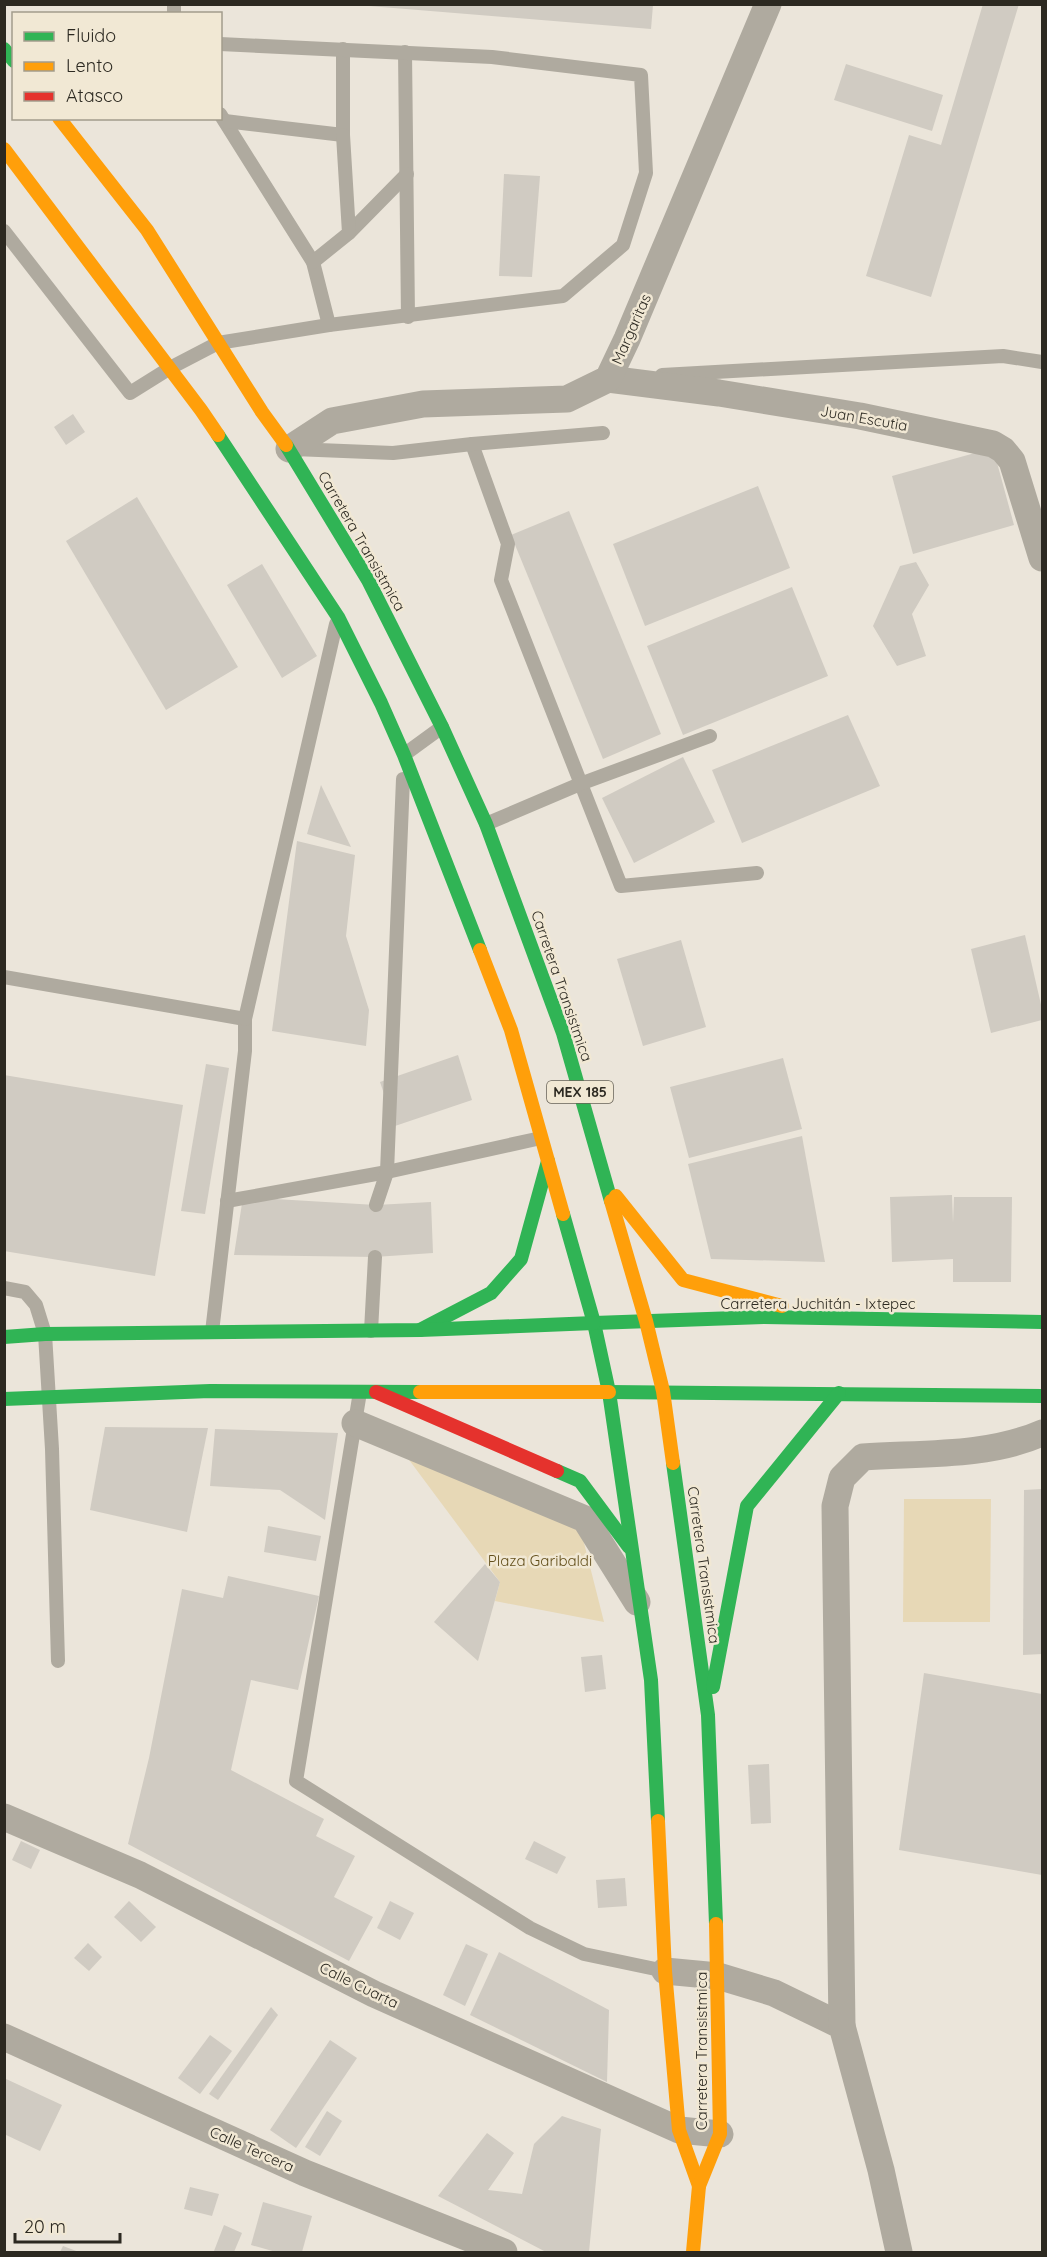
<svg xmlns="http://www.w3.org/2000/svg" width="1047" height="2257" font-family="Quicksand,sans-serif">
	<style>
		.green { fill: #e7d8b6 }
		.building { fill: #d0cbc2 }
		.lines { fill: none; stroke-linecap: round; stroke-linejoin: round }
		.lane { stroke: #afaa9f; stroke-width: 14 }
		.street { stroke: #afaa9f; stroke-width: 27 }
		.fast { stroke: #30b455; stroke-width: 14 }
		.slow { stroke: #ff9f0a; stroke-width: 14 }
		.jam { stroke: #e5322d; stroke-width: 14 }
		.labels { text-anchor: middle; dominant-baseline: central; stroke-width: 5; stroke-linejoin: round; paint-order: stroke }
		.shield { fill: #f1e8d4; stroke: #676257; stroke-width: 1.5 }
		.shield-label { font-size: 14px; font-weight: bold; fill: #2c2921 }
		.street-label { font-size: 15px; fill: #2c2921; stroke: #f1e8d4 }
		.park-label { font-size: 15px; fill: #634f1b; stroke: #f1e8d4 }
	</style>
	<rect width="100%" height="100%" fill="#ebe5da"/>
	<!-- green -->
	<g class="green">
		<path d="M398,1445L579,1523L604,1622L495,1601L500,1582Z"/>
		<path d="M904,1499H991L990,1622H903Z"/>
	</g>
	<!-- building -->
	<g class="building">
		<path d="M983,4H1019L931,297L866,276L909,135L941,145Z"/>
		<path d="M369,5H653L651,29L369,6Z"/>
		<path d="M846,64L943,95L932,131L834,100Z"/>
		<path d="M504,174L540,176L532,277L499,276Z"/>
		<path d="M73,414L85,432L66,445L54,427Z"/>
		<path d="M993,448L1014,525L913,554L892,476Z"/>
		<path d="M758,486L790,568L645,626L613,544Z"/>
		<path d="M137,497L238,667L166,710L66,541Z"/>
		<path d="M569,511L661,734L603,759L511,535Z"/>
		<path d="M916,562L929,585L912,614L926,656L897,666L873,626L900,566Z"/>
		<path d="M262,564L317,656L282,678L227,585Z"/>
		<path d="M792,587L828,676L683,735L647,646Z"/>
		<path d="M848,715L880,786L742,843L712,770Z"/>
		<path d="M683,757L715,822L634,863L602,798Z"/>
		<path d="M321,785L351,847L307,834Z"/>
		<path d="M297,841L355,855L346,936L369,1010L366,1046L272,1031Z"/>
		<path d="M1025,935L1042,1009V1020L991,1033L971,949Z"/>
		<path d="M681,940L706,1027L643,1046L617,959Z"/>
		<path d="M458,1055L472,1100L395,1126L380,1082Z"/>
		<path d="M783,1058L802,1129L689,1158L670,1087Z"/>
		<path d="M206,1064L229,1068L205,1214L181,1211Z"/>
		<path d="M4,1075L183,1105L155,1276L4,1251Z"/>
		<path d="M802,1136L825,1262L711,1259L688,1164Z"/>
		<path d="M952,1195L953,1223L954,1197H1012L1011,1282H953V1259L892,1262L890,1197Z"/>
		<path d="M243,1197L376,1205L431,1202L433,1253L375,1257L234,1255Z"/>
		<path d="M105,1427L208,1428L187,1532L90,1510Z"/>
		<path d="M215,1429L338,1433L325,1520L280,1490L210,1486Z"/>
		<path d="M1042,1489V1654L1023,1655L1024,1490Z"/>
		<path d="M268,1526L321,1536L316,1561L264,1552Z"/>
		<path d="M485,1564L500,1582L478,1661L434,1622Z"/>
		<path d="M228,1576L319,1596L298,1690L251,1680L231,1770L324,1819L316,1836L355,1856L334,1897L373,1917L349,1961L128,1844L149,1758L182,1589L223,1598Z"/>
		<path d="M602,1655L606,1689L585,1692L581,1657Z"/>
		<path d="M924,1673L1042,1694V1875L899,1850Z"/>
		<path d="M769,1764L771,1823L751,1824L748,1765Z"/>
		<path d="M21,1841L40,1850L31,1869L12,1860Z"/>
		<path d="M534,1841L566,1857L557,1874L525,1859Z"/>
		<path d="M625,1878L627,1906L598,1908L596,1880Z"/>
		<path d="M129,1901L156,1927L141,1942L114,1917Z"/>
		<path d="M390,1901L414,1913L400,1940L377,1928Z"/>
		<path d="M88,1943L102,1957L89,1971L74,1958Z"/>
		<path d="M466,1944L488,1954L465,2006L443,1995Z"/>
		<path d="M499,1952L609,2010L607,2082L470,2015Z"/>
		<path d="M271,2007L278,2015L218,2100L209,2094Z"/>
		<path d="M210,2035L232,2051L200,2094L178,2078Z"/>
		<path d="M330,2040L357,2058L296,2148L270,2130Z"/>
		<path d="M4,2078L62,2105L40,2151L4,2134Z"/>
		<path d="M327,2111L342,2121L320,2156L305,2147Z"/>
		<path d="M562,2116L601,2129L589,2252H546L438,2196L487,2133L514,2153L488,2190L522,2194L534,2144Z"/>
		<path d="M190,2187L219,2194L212,2216L184,2209Z"/>
		<path d="M263,2202L312,2216L302,2252H276L251,2245Z"/>
		<path d="M224,2225L242,2233L234,2252L214,2251Z"/>
		<path d="M63,2246L79,2252H60Z"/>
	</g>
	<g class="lines">
		<!-- lane -->
		<g class="lane">
			<path d="M174,14V4"/>
			<path d="M405,52L408,317"/>
			<path d="M220,114L313,262L329,325"/>
			<path d="M225,121L343,135V49"/>
			<path d="M4,231L130,393L170,368L218,343L329,325L563,296L623,245L646,173L641,75L492,57L220,44"/>
			<path d="M349,233L407,174"/>
			<path d="M313,262L349,233L343,135"/>
			<path d="M662,375L1003,356L1042,362"/>
			<path d="M472,444L508,544L501,580L621,886L757,873"/>
			<path d="M294,449L393,453L472,444L603,433"/>
			<path d="M405,754L442,727"/>
			<path d="M486,824L580,784L710,736"/>
			<path d="M4,977L245,1019V1051L212,1332"/>
			<path d="M245,1019L336,624"/>
			<path d="M227,1201L387,1172L541,1138"/>
			<path d="M376,1205L387,1172L403,779"/>
			<path d="M4,1288L25,1292L36,1305L45,1334L52,1449L58,1661"/>
			<path d="M371,1331L375,1257"/>
			<path d="M360,1392L296,1781L530,1928L584,1954L665,1971"/>
		</g>
		<!-- street -->
		<g class="street">
			<path d="M608,379L719,393L860,416L993,444L1003,450L1012,461L1042,558"/>
			<path d="M289,449L332,421L423,404L567,399L608,379L627,339L768,4"/>
			<path d="M355,1423L585,1519L637,1602"/>
			<path d="M4,1817L140,1875L374,1994L679,2130L720,2134"/>
			<path d="M665,1971L718,1976L774,1993L842,2026L881,2170L899,2252"/>
			<path d="M842,2026L835,1506L842,1478L863,1457C922,1453 987,1457 1042,1433"/>
			<path d="M4,2037L305,2173L504,2252"/>
		</g>
		<!-- fast -->
		<g class="fast">
			<path d="M4,49L14,61"/>
			<path d="M218,435L338,617L381,703L404,755L480,950"/>
			<path d="M286,445L368,580L442,727L486,824L563,1033L611,1201"/>
			<path d="M563,1214L594,1323L609,1392L651,1680L658,1821"/>
			<path d="M594,1323L764,1317L1042,1322"/>
			<path d="M420,1330L491,1293L521,1259L548,1161"/>
			<path d="M4,1337L45,1334L420,1330L594,1323"/>
			<path d="M609,1392L1042,1396"/>
			<path d="M4,1399L210,1391L420,1392"/>
			<path d="M673,1463L708,1715L716,1924"/>
			<path d="M557,1471L580,1481L629,1547"/>
			<path d="M713,1687L747,1506L839,1393"/>
		</g>
		<!-- slow -->
		<g class="slow">
			<path d="M59,118L147,230L262,412L286,445"/>
			<path d="M4,149L201,410L218,435"/>
			<path d="M480,950L511,1030L563,1214"/>
			<path d="M616,1196L683,1280L782,1306"/>
			<path d="M611,1201L646,1321L663,1391L673,1463"/>
			<path d="M420,1392H609"/>
			<path d="M658,1821L665,1971L679,2130L699,2186"/>
			<path d="M693,2252L699,2186L720,2134L716,1924"/>
		</g>
		<!-- jam -->
		<path class="jam" d="M376,1392L557,1471"/>
	</g>
	<g class="labels">
		<!-- shield labels -->
		<rect class="shield" x="547" y="1081" width="66" height="22" rx="4.5"/>
		<g class="shield-label">
			<text x="580" y="1092">MEX 185</text>
		</g>
		<!-- street labels -->
		<g class="street-label">
			<text transform="translate(631 329) rotate(-66)">Margaritas</text>
			<text transform="translate(864 418) rotate(10)">Juan Escutia</text>
			<text transform="translate(362 541) rotate(60)">Carretera Transistmica</text>
			<text transform="translate(562 986) rotate(71)">Carretera Transistmica</text>
			<text x="818" y="1303">Carretera Juchitán - Ixtepec</text>
			<text transform="translate(704 1565) rotate(82)">Carretera Transistmica</text>
			<text transform="translate(359 1985) rotate(26)">Calle Cuarta</text>
			<text transform="translate(701 2051) rotate(-90)">Carretera Transistmica</text>
			<text transform="translate(252 2149) rotate(24)">Calle Tercera</text>
		</g>
		<!-- park labels -->
		<g class="park-label">
			<text x="540" y="1560">Plaza Garibaldi</text>
		</g>
	</g>
	<!-- border -->
	<rect width="1047" height="2257" fill="none" stroke="#2c2921" stroke-width="12"/>
	<!-- legend -->
	<rect x="12" y="12" width="210" height="108" fill="#f1e8d4" stroke="#a29c8c" stroke-width="1.5"/>
	<rect x="24" y="32" width="30" height="9" fill="#30b455" stroke="#a29c8c" stroke-width="1.5"/>
	<text x="66" y="42" font-size="18" fill="#2c2921">Fluido</text>
	<rect x="24" y="62" width="30" height="9" fill="#ff9f0a" stroke="#a29c8c" stroke-width="1.5"/>
	<text x="66" y="72" font-size="18" fill="#2c2921">Lento</text>
	<rect x="24" y="92" width="30" height="9" fill="#e5322d" stroke="#a29c8c" stroke-width="1.5"/>
	<text x="66" y="102" font-size="18" fill="#2c2921">Atasco</text>
	<!-- scale -->
	<path d="M15 2233v9h105v-9" fill="none" stroke="#2c2921" stroke-width="3"/>
	<text x="24" y="2233" font-size="18" fill="#2c2921" stroke="#f1e8d4" stroke-width="4.5" paint-order="stroke">20 m</text>
</svg>
